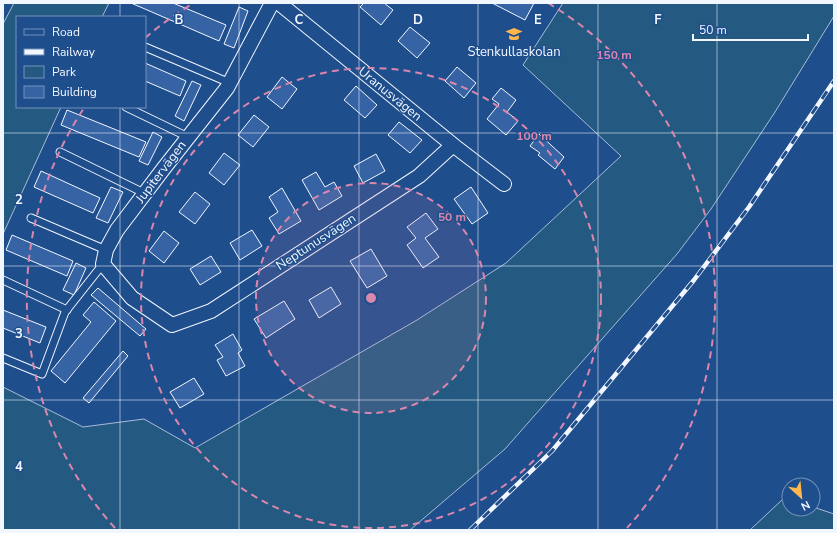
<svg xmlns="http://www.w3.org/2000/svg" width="837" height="533" font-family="'Nunito Sans',sans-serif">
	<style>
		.green { fill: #245a82; stroke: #a8bbd7 }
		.building { fill: #3563a3; stroke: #f2f6ff }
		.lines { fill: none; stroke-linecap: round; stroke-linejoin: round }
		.service-casing { stroke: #f2f6ff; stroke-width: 9 }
		.minor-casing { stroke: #f2f6ff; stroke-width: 16 }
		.service { stroke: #1f4e8c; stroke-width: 7 }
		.minor { stroke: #1f4e8c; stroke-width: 14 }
		.rail-casing { stroke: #f2f6ff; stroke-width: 4.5 }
		.rail { stroke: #1f4e8c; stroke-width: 3; stroke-dasharray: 9; stroke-linecap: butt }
		.grid { fill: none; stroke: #f2f6ff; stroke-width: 1; stroke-opacity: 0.55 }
		.ring { fill: none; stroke: #da87ad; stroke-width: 2; stroke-dasharray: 7 5 }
		.labels { text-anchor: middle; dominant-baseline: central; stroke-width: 3; stroke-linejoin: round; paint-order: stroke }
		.poi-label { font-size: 13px; fill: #f2f6ff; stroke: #1f4e8c }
		.street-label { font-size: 13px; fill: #f2f6ff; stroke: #1f4e8c }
		.grid-label { font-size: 13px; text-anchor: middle; font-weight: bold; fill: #f2f6ff; stroke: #1f4e8c; stroke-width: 3; stroke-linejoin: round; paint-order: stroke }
		.centre { fill: #da87ad; stroke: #1f4e8c; stroke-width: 2 }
		.ring-label { font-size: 12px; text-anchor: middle; font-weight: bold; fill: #da87ad; stroke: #1f4e8c; stroke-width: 3; stroke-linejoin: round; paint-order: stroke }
	</style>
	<rect width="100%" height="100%" fill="#1f4e8c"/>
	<!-- green -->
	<g class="green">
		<path d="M14,3H109L102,17H17V107H61L3,234V24Z"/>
		<path d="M563,3H834V16L775,112L711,209L677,254L505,449L410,530H3V387L83,427L144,419L195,448L417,320L506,263L621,156L523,65Z"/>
		<path d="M784,498L789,500V509H813V507L834,514V530H750Z"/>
	</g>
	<!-- building -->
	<g class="building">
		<path d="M131,3H173L226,25L219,41Z"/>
		<path d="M364,3H384L393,10L381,25L360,7Z"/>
		<path d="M492,3H534L525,20Z"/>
		<path d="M239,7L248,11L234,48L224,44Z"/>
		<path d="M410,27L430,43L417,58L398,41Z"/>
		<path d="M145,63L186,81L180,96L145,81Z"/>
		<path d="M457,67L476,83L464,98L445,81Z"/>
		<path d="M282,77L297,89L282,109L267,97Z"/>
		<path d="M192,81L201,85L184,121L175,116Z"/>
		<path d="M356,86L377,105L365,118L344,100Z"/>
		<path d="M501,88L516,100L507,112L518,121L506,135L487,119L499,104L492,99Z"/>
		<path d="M67,110L146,142L139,157L61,125Z"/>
		<path d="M254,115L269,127L253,147L238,135Z"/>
		<path d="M399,122L422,140L410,153L388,135Z"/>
		<path d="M153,132L162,137L148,165L139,161Z"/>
		<path d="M539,134L564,157L555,169L538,155L540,153L530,146Z"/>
		<path d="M224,153L240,165L224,185L209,173Z"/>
		<path d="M376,154L385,171L363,183L354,166Z"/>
		<path d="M41,171L100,198L93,213L34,187Z"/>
		<path d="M316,172L325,187L334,182L342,196L319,210L302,180Z"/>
		<path d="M111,187L123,192L108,223L96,218Z"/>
		<path d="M471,187L488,213L472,224L454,199Z"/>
		<path d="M282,188L301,221L279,234L269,218L278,212L269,197Z"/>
		<path d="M195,192L210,204L195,224L179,212Z"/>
		<path d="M426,213L438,229L425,238L439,257L423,268L407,245L416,238L407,227Z"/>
		<path d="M252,230L262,246L240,260L230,243Z"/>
		<path d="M164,231L179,243L164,263L149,251Z"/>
		<path d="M12,235L73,261L67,276L6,250Z"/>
		<path d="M371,249L387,276L367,288L350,261Z"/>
		<path d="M211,256L221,272L200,285L190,269Z"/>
		<path d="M76,263L86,268L74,295L63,290Z"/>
		<path d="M331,287L341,304L319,318L309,300Z"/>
		<path d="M98,288L146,329L140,336L91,295Z"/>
		<path d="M284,301L295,319L266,338L254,319Z"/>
		<path d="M94,302L116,321L65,383L51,371L91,322L83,315Z"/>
		<path d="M3,310L46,327L40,343L3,328Z"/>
		<path d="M233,334L242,350L238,353L245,366L226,376L217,360L223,357L215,345Z"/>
		<path d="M123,351L128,356L89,403L83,398Z"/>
		<path d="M194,378L204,394L180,408L170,392Z"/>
	</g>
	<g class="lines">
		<defs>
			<g id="service">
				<path d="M145,47L230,83"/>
				<path d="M126,107L188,137"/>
				<path d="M60,152L144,193"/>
				<path d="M31,218L106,250"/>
				<path d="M3,280L67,310"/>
				<path d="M3,358L42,374L65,312L103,264"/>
			</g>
			<g id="minor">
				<path d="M272,3L227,88L164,168L117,230L106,250L103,264L132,298L172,325L211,311L419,176L453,145"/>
				<path d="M279,3L453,145L504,184"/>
			</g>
		</defs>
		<!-- service casing -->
		<use href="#service" class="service-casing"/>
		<!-- minor casing -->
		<use href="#minor" class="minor-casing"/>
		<!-- service -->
		<use href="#service" class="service"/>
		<!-- minor -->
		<use href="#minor" class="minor"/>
		<defs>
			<path id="rail" d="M470,530L552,451L694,280L749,207L834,81"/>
		</defs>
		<!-- rail casing -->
		<use href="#rail" class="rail-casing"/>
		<!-- rail -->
		<use href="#rail" class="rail"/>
	</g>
	<!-- grid -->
	<path class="grid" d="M120,3V17M239,3V530M359,3V530M478,3V530M598,3V530M717,3V530M120,107V530M3,133H834M3,266H834M3,400H834"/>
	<!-- distance rings -->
	<circle cx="371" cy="298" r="115" fill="#da87ad" fill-opacity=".12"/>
	<g class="ring">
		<circle cx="371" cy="298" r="115"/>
		<circle cx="371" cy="298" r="230"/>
		<path d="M115 528A344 344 0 0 1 84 108M145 38A344 344 0 0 1 194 3M548 3A344 344 0 0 1 627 528"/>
	</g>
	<!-- icons -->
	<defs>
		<symbol id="school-bare" viewBox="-9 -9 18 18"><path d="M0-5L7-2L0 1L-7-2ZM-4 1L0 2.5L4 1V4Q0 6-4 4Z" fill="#ffb74d" stroke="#1f4e8c" stroke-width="2.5" paint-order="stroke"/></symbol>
	</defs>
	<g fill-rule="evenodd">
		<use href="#school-bare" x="503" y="23" width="22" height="22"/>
	</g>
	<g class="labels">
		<!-- poi labels -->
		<g class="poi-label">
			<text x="514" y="52">Stenkullaskolan</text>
		</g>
		<!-- street labels -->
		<g class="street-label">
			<text transform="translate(390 94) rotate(39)">Uranusvägen</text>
			<text transform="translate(161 172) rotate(-53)">Jupitervägen</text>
			<text transform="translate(316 242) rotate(-33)">Neptunusvägen</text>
		</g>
	</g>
	<g class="grid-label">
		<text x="179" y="24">B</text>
		<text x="299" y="24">C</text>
		<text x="418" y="24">D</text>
		<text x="538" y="24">E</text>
		<text x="658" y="24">F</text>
		<text x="19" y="204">2</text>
		<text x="19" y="338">3</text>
		<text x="19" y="471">4</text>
	</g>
	<circle cx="371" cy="298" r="6" class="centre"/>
	<g class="ring-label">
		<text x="614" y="59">150 m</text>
		<text x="534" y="140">100 m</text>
		<text x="452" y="221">50 m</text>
	</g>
	<!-- border -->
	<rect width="837" height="533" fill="none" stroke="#f2f6ff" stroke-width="8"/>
	<!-- legend -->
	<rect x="16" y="16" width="130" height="92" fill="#1f4e8c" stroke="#7391ba"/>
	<rect x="24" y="29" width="20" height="6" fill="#1f4e8c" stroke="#7391ba"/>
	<text x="52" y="36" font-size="12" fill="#f2f6ff">Road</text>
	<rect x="24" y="49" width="20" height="6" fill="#f2f6ff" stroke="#7391ba"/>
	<text x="52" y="56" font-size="12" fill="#f2f6ff">Railway</text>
	<rect x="24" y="66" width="20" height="12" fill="#245a82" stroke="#7391ba"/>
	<text x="52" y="76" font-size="12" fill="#f2f6ff">Park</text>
	<rect x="24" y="86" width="20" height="12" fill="#3563a3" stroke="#7391ba"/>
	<text x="52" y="96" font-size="12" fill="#f2f6ff">Building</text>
	<!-- north arrow -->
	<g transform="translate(801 497) rotate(153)"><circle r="19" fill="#1f4e8c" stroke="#7391ba"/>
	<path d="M0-3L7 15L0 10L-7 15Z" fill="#ffb74d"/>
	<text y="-6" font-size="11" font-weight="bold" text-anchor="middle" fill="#f2f6ff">N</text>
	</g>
	<!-- scale -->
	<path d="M693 34v6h115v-6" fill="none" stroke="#f2f6ff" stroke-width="2"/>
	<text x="699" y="34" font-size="12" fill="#f2f6ff" stroke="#1f4e8c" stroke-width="3" paint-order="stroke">50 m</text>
</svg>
